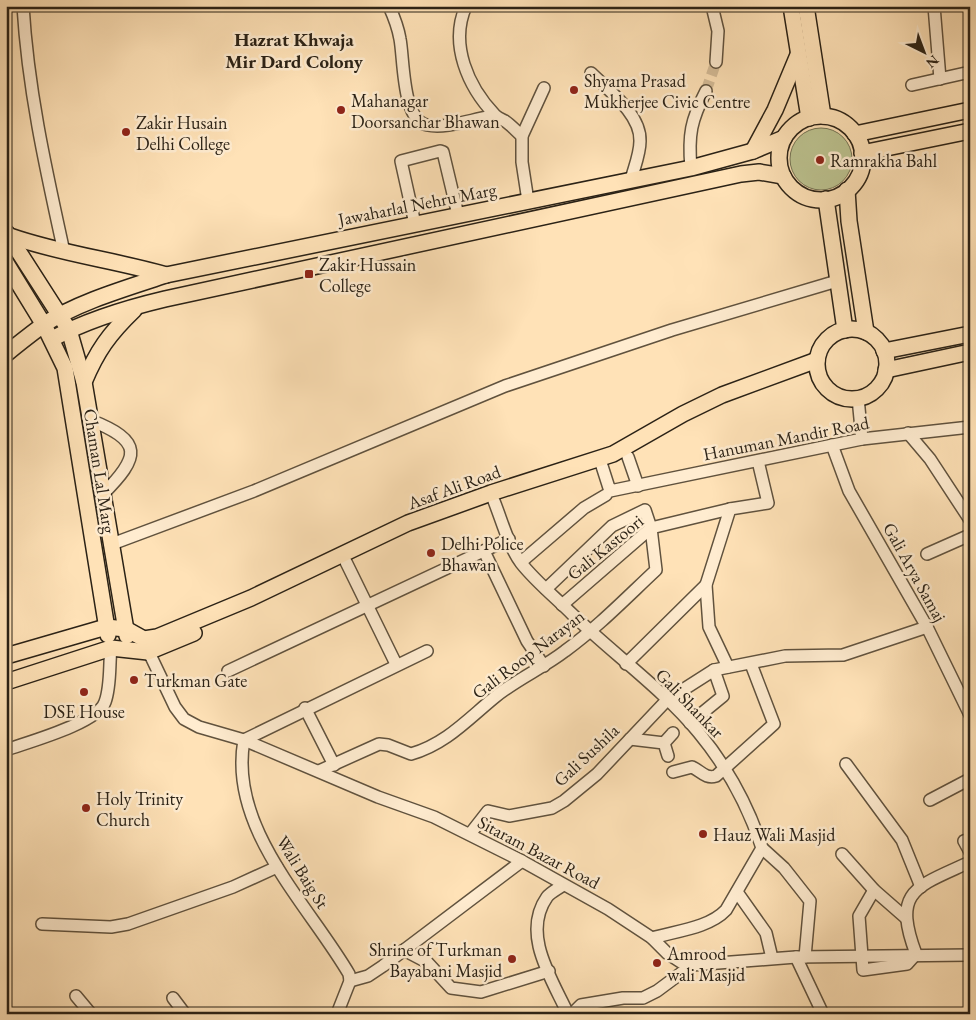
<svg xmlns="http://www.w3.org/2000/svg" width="976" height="1020" font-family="'EB Garamond',serif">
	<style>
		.green { fill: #bdc491; stroke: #747354 }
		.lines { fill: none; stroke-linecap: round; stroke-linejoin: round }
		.minor-tunnel { stroke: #d5bc97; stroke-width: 11; stroke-dasharray: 11 5.5; stroke-linecap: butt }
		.minor-casing { stroke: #60523e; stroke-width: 14 }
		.major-casing { stroke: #2b2216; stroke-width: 18 }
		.minor { stroke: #ffecd0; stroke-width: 11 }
		.major { stroke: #ffe2b7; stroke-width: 15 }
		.poi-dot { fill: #8f2418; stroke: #ffecd0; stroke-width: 2 }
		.labels { text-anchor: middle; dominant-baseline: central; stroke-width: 5; stroke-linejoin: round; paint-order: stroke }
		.poi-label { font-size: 18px; fill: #2b2216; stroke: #ffecd0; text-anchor: start }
		.street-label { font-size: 18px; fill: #2b2216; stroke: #ffecd0 }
		.neighbourhood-label { font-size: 19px; font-weight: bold; fill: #2b2216; stroke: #ffecd0 }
	</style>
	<rect width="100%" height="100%" fill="#ffe2b7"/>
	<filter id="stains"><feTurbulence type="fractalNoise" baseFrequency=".004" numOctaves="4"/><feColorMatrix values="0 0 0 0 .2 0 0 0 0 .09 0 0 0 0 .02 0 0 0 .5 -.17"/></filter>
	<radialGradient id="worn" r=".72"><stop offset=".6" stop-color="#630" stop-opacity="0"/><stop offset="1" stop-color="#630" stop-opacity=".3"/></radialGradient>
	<!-- green -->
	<circle class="green" cx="821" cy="159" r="31"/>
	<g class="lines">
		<!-- minor-tunnel -->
		<path class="minor-tunnel" d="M706,91L716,62"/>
		<defs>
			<g id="minor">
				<path d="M23,6C28,90 46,170 64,252"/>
				<path d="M389,6C394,17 398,27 400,39C404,60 402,120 427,125C445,129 470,120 488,117H496"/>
				<path d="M466,6C449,44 468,87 495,115C498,118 501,119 505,121C511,125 516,131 522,136"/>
				<path d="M712,6L718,31L716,62"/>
				<path d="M934,6L940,79"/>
				<path d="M591,73C608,90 641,114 640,141C640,154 634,168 631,180"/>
				<path d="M912,85L970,72"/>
				<path d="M691,168C688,135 691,120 706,91"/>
				<path d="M528,201L522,162V136L544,88"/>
				<path d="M415,224L401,161L440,151L443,152L458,215"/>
				<path d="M858,398L862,439"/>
				<path d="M90,420C144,441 140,457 103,494"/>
				<path d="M908,433L930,459L970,520"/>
				<path d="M832,445L849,491L927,627L970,715"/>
				<path d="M628,457L638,486"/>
				<path d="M602,466L610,491L862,439L970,427"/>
				<path d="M494,501C502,521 508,545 521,563C536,582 555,597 572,614C612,653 664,690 699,733C727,767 748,805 762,848L726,910C709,928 676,931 652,938"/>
				<path d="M112,544L254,491L505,386L672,330L837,281"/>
				<path d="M484,551L527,641L544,666"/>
				<path d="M927,554L970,535"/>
				<path d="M346,562L396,664"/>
				<path d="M521,562L584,508L606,495"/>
				<path d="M562,605L651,528L730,509"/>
				<path d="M145,644L175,707L184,719L199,727L244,740L378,797L434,817L522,861L608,909L652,938L667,953L681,962L692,965L796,957L970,955"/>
				<path d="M626,664L706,585"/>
				<path d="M728,667L709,627L706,585L730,509L768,503L758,461"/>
				<path d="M228,671L509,539"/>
				<path d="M305,708L334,765"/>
				<path d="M690,723L723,696L714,670"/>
				<path d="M630,739L664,743L668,756"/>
				<path d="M664,743L673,733"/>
				<path d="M6,750C28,742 98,723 105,702C111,686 109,665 111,648"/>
				<path d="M846,764L902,840L921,887"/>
				<path d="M319,771L379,744L388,745L411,754C446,744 468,719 495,697C517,679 543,668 565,651C598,627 626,598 656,570L651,528L645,510L612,526L546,589"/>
				<path d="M673,772L692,767C701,771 705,779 716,776L774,724L751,664"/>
				<path d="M930,800L970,779"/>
				<path d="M470,834L488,811L509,816L552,808L564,801L597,774L667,700L714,670L785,656L843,655L927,627"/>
				<path d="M970,839L964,841L970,852"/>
				<path d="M762,848L784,868L810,901L805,957"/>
				<path d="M842,854L874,890L906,918"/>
				<path d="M563,885C558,889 551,892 547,897C521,934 552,979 568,1014"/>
				<path d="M874,890L859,916L863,970L907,964L916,954C892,890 916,887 970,862"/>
				<path d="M737,892L766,933L772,958"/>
				<path d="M42,924L111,927L128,924L233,887L277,867"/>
				<path d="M404,950L427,962L451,988L481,992L549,971"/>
				<path d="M796,957L823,1014"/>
				<path d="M350,981L368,976L383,966L522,861"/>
				<path d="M76,996L91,1014"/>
				<path d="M173,998L185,1014"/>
				<path d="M337,1014L350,981L349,974C308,904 228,828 244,740L427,651"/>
				<path d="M572,1014L581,1005L623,998H643L657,991L692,965"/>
			</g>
			<g id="major">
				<path d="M791,6L809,118"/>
				<path d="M806,6L823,116"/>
				<circle cx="821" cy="158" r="42"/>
				<path d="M855,134L970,110"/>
				<path d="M753,151L775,110L798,55"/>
				<path d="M862,153L970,131"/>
				<path d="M847,190L849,221L866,332"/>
				<path d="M826,199L845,330"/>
				<path d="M6,232L69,330L84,382L127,636"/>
				<path d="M10,236C61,254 115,260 166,275"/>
				<path d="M6,263L44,325L65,368L108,635"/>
				<circle cx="852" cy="364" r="35"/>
				<path d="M52,339C87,320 127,308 165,299L741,174L759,172L783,176"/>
				<path d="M884,351L970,334"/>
				<path d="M6,354C18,344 31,334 43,325C78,302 127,288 166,275L691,168L753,151L784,138"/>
				<path d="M886,370L970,352"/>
				<path d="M84,382C97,351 109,334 134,310"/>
				<path d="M6,656L106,627L126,629L144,639L157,637L251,598L408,523L491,493L613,454L683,414L722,395L817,360"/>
				<path d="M6,682L111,648L148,652L194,633"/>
			</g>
		</defs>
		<!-- minor casing -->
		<use href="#minor" class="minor-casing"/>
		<!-- major casing -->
		<use href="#major" class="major-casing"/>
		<!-- minor -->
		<use href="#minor" class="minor"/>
		<!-- major -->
		<use href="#major" class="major"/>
	</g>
	<!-- markers -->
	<g class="poi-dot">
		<circle cx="574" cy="90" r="5"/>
		<circle cx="341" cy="110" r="5"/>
		<circle cx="126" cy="132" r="5"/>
		<circle cx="820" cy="160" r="5"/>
		<rect x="304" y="269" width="10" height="10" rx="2.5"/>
		<circle cx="431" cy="553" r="5"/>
		<circle cx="134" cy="680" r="5"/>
		<circle cx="84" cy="692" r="5"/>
		<circle cx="86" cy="808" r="5"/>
		<circle cx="703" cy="834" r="5"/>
		<circle cx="512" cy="959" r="5"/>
		<circle cx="657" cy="963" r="5"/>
	</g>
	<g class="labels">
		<!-- poi labels -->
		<g class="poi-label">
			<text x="584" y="80">Shyama Prasad<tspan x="584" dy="21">Mukherjee Civic Centre</tspan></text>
			<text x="351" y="100">Mahanagar<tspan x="351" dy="21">Doorsanchar Bhawan</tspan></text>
			<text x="136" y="122">Zakir Husain<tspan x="136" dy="21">Delhi College</tspan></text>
			<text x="830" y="160">Ramrakha Bahl</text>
			<text x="319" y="264">Zakir Hussain<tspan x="319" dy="21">College</tspan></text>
			<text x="441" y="543">Delhi Police<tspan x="441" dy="21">Bhawan</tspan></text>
			<text x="144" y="680">Turkman Gate</text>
			<text x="84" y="711" text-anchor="middle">DSE House</text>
			<text x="96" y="798">Holy Trinity<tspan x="96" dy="21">Church</tspan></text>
			<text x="713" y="834">Hauz Wali Masjid</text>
			<text x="502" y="949" text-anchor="end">Shrine of Turkman<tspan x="502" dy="21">Bayabani Masjid</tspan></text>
			<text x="667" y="953">Amrood<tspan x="667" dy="21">wali Masjid</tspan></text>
		</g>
		<!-- street labels -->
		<g class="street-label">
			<text transform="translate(417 204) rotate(-11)">Jawaharlal Nehru Marg</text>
			<text transform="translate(786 438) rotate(-11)">Hanuman Mandir Road</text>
			<text transform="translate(100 471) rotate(81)">Chaman Lal Marg</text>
			<text transform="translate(454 487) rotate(-20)">Asaf Ali Road</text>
			<text transform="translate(605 547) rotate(-39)">Gali Kastoori</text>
			<text transform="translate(915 572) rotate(61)">Gali Arya Samaj</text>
			<text transform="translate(528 654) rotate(-37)">Gali Roop Narayan</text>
			<text transform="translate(690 703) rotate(46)">Gali Shankar</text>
			<text transform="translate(586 755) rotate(-43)">Gali Sushila</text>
			<text transform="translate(539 852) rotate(28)">Sitaram Bazar Road</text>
			<text transform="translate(303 872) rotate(58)">Wali Baig St</text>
		</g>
		<!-- neighbourhood labels -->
		<g class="neighbourhood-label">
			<text x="294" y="39">Hazrat Khwaja<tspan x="294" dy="22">Mir Dard Colony</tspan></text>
		</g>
	</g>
	<!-- margin -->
	<rect width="976" height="1020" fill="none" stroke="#ffe2b7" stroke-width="25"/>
	<rect x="8" y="8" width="961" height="1005" fill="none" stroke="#2b2216" stroke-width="2.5"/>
	<rect x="12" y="12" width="951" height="995" fill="none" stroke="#2b2216"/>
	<!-- north arrow -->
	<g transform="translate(924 52) rotate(138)" stroke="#ffecd0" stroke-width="4" paint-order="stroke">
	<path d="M0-4L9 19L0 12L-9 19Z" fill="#2b2216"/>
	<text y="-8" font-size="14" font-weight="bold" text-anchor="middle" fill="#2b2216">N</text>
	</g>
	<rect width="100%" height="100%" filter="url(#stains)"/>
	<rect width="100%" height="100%" fill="url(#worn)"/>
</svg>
